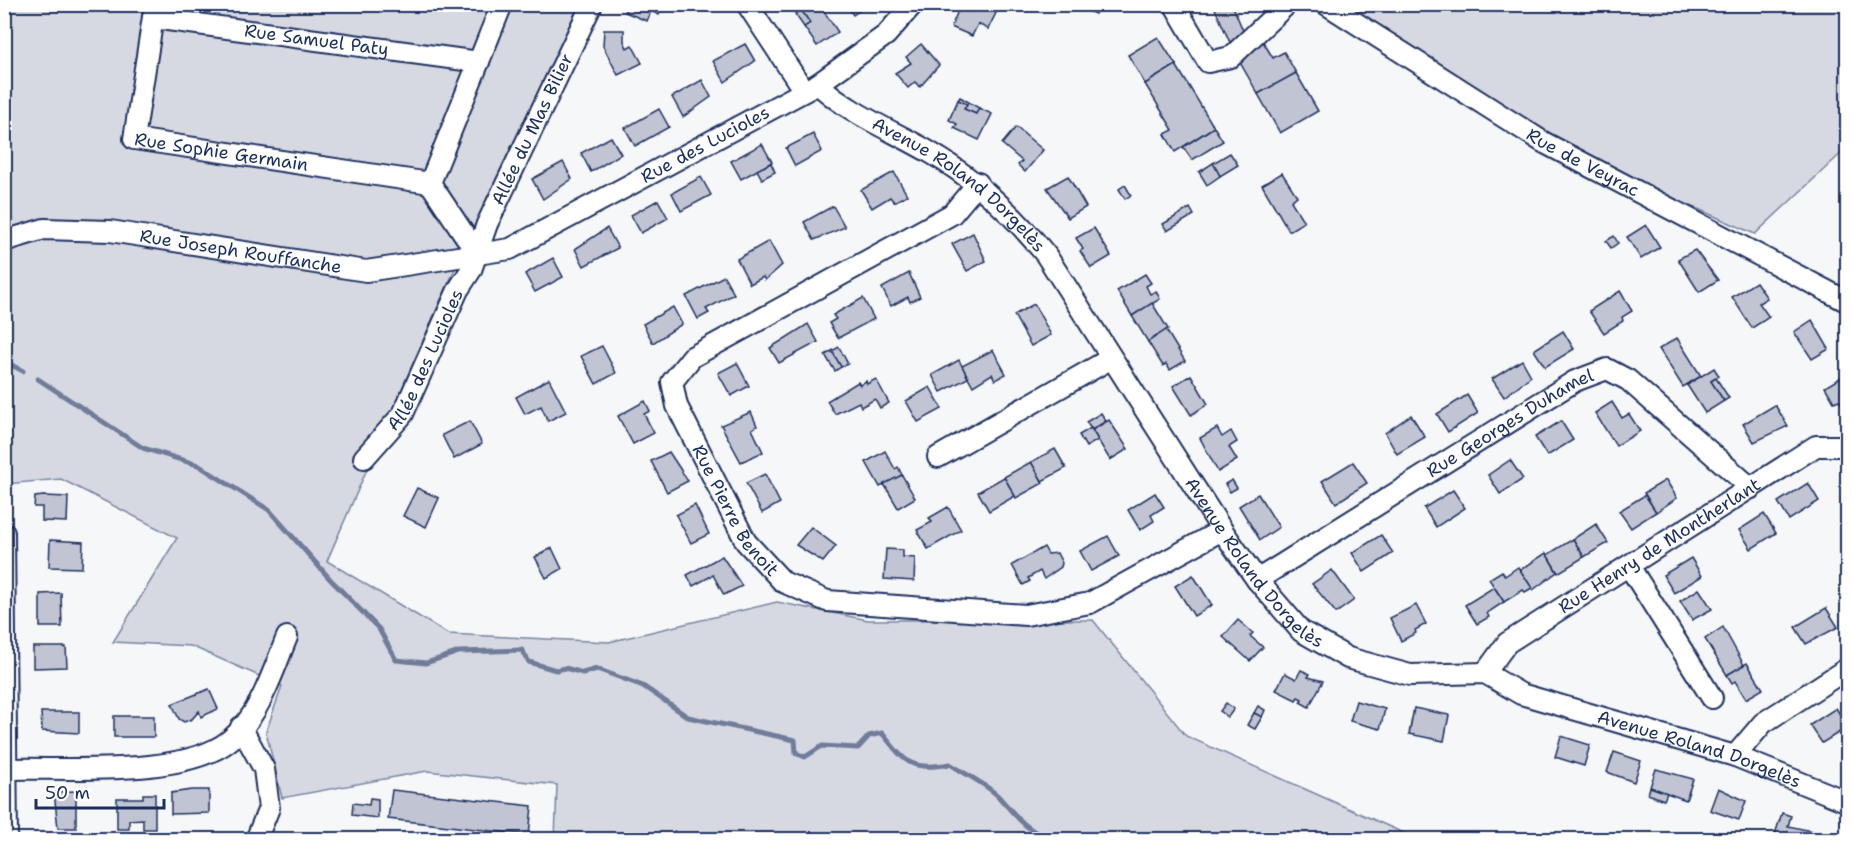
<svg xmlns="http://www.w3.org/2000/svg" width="1852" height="844" font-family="'Shantell Sans',sans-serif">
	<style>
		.green { fill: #d6d9e2; stroke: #7884a0; stroke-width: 1.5 }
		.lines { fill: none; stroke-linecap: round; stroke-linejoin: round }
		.stream { stroke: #707c99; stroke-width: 5 }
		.building { fill: #c0c4d3; stroke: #1b2f5e; stroke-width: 1.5 }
		.minor-casing { stroke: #1b2f5e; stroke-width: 24 }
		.minor { stroke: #fff; stroke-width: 20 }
		.labels { text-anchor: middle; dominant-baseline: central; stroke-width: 4.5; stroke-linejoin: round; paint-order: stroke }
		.street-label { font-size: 18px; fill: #1b2f5e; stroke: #fff }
	</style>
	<rect width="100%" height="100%" fill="#f6f7f9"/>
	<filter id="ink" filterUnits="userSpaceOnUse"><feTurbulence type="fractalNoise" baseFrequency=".0167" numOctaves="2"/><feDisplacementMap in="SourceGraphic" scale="12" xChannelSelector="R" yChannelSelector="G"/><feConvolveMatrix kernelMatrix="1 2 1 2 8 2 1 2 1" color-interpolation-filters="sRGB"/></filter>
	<g filter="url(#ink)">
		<!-- green -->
		<g class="green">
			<path d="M4,5H579L441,299L327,561L448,634L609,642L777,602L868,620H1093L1186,736L1417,839H555L557,785L427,771L282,798L266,732L282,686L191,646L113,642L177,538L61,479L6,484Z"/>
			<path d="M1346,5H1847V148L1755,234L1600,166Z"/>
		</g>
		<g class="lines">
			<!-- stream -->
			<g class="stream">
				<path d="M4,361L23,371"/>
				<path d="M38,379L143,448L198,465L269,510L330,579L379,629L396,660L426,663L459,652L522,650L529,662L556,670L565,668L583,673L597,669L643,686L688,717L795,740L796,753L805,757L822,746L858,748L869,736L882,733C906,763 910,771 950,764C965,774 986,784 998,796C1015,815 1031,837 1058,840"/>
			</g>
		</g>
		<!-- building -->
		<g class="building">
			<path d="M628,4H663L659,15L651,11L647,21L625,12Z"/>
			<path d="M809,4H819L838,32L817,46L804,27L810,23L801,10Z"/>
			<path d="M846,4H864L865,7L853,15Z"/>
			<path d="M961,4H984L997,11L988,29L978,24L972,36L951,27Z"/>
			<path d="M1071,4H1099L1095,14Z"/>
			<path d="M1213,4H1232L1244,33L1232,47Z"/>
			<path d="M801,10L810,23L804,27L795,14Z"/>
			<path d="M604,30H624V41L627,48L632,45L642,63L618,75L603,46Z"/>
			<path d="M1158,37L1176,65L1145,84L1128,55Z"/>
			<path d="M1262,40L1273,58L1284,52L1296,73L1258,94L1238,59Z"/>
			<path d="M745,44L755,61L725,82L713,61Z"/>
			<path d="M921,44L939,65L920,87L915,82L908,88L895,73L911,63L906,57Z"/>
			<path d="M1176,65L1214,127L1175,152L1165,134L1173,130L1145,84Z"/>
			<path d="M1296,73L1318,111L1280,133L1258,94Z"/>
			<path d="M702,80L711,97L683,117L672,97Z"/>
			<path d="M960,97L979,108L976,114L964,109L967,104L958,100Z"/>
			<path d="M958,100L967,104L964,109L976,114L979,108L992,114L979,140L954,128L957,124L949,120Z"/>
			<path d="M659,109L669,127L635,146L625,128Z"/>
			<path d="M1016,127L1043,150L1025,172L1018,165L1022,161L1002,144Z"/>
			<path d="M1214,127L1223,141L1192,160L1183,147Z"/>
			<path d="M813,134L822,151L795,166L786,148Z"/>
			<path d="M611,137L621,154L591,172L581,153Z"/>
			<path d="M762,144L772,162L741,179L731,161Z"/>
			<path d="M1230,153L1238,165L1220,176L1213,163Z"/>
			<path d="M563,162L572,179L543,199L532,179Z"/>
			<path d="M771,163L775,172L762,179L757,170Z"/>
			<path d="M1213,163L1220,176L1207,185L1199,172Z"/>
			<path d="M894,172L907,195L894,202L890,197L872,208L861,190Z"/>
			<path d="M1282,173L1297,196L1291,201L1304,222L1289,231L1262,185Z"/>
			<path d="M1068,176L1086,207L1068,218L1047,188Z"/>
			<path d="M701,177L711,195L681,211L672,193Z"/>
			<path d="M1125,185L1131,195L1125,199L1119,189Z"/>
			<path d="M658,200L668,218L641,233L631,215Z"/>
			<path d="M833,206L845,227L814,240L804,222Z"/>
			<path d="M1190,208L1194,215L1167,231L1163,224Z"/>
			<path d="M1646,225L1660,247L1641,259L1627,237Z"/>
			<path d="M607,228L618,248L584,266L575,249Z"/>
			<path d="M1094,228L1111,256L1091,268L1080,251L1083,249L1076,238Z"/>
			<path d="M973,233L986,261L967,271L952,244Z"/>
			<path d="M1614,236L1618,243L1611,248L1606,241Z"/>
			<path d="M769,241L782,265L765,280L763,277L750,284L737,259Z"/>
			<path d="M1695,250L1718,280L1699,292L1678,259Z"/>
			<path d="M553,258L563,277L535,292L525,274Z"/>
			<path d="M909,273L920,297L910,302L908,297L891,306L882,288Z"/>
			<path d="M1145,274L1151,283L1146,286L1150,294L1156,291L1160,299L1132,316L1117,291Z"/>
			<path d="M724,276L734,294L706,309L709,313L698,319L686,296Z"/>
			<path d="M1756,282L1767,298L1759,303L1769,317L1752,328L1732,297Z"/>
			<path d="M1620,291L1632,311L1622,317L1623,321L1604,333L1589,311Z"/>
			<path d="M863,298L874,319L838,338L829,323L836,319L833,315Z"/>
			<path d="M1152,303L1168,329L1148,342L1132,316Z"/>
			<path d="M1034,304L1051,335L1031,346L1014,315Z"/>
			<path d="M673,307L682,324L653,343L643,324Z"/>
			<path d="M1812,320L1829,349L1812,359L1794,332Z"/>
			<path d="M808,324L818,342L779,363L770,348Z"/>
			<path d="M1166,330L1185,361L1170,370L1166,364L1163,366L1148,342Z"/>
			<path d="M1563,331L1574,349L1545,367L1534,350Z"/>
			<path d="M1677,338L1701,376L1683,387L1659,349Z"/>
			<path d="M602,346L616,373L596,384L581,356Z"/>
			<path d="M839,347L848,364L841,367L832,351Z"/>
			<path d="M993,350L1006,374L995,380L992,374L973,386L962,366Z"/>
			<path d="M832,351L841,367L835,371L825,355Z"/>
			<path d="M959,360L968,378L941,392L932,375Z"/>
			<path d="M1522,360L1531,376L1504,397L1492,379Z"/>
			<path d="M737,363L749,386L731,396L718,373Z"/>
			<path d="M1714,368L1719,376L1711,381L1724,401L1705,413L1687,385Z"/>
			<path d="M1191,375L1208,404L1191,415L1173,386Z"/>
			<path d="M1845,375L1848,380L1847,413L1839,400L1834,402L1825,387Z"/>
			<path d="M1716,378L1729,398L1724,401L1711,381Z"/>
			<path d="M549,379L566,412L548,421L541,406L525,414L516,397Z"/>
			<path d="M876,379L889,403L880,408L875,399L861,407L859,402L835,414L827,401L858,382L860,385L866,381L867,384Z"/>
			<path d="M930,387L942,409L918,422L906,401Z"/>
			<path d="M1467,395L1478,413L1448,432L1437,414Z"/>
			<path d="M645,401L650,411L644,414L654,433L633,444L618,416Z"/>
			<path d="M1612,402L1622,418L1629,414L1640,431L1616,446L1595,413Z"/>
			<path d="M1775,405L1788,426L1754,442L1743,424Z"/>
			<path d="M751,412L757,426L752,429L763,452L741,462L721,425Z"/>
			<path d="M1101,413L1106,421L1092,430L1086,422Z"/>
			<path d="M1411,415L1425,437L1397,454L1385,433Z"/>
			<path d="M1109,420L1128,449L1110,460L1092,430Z"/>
			<path d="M470,421L482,444L454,459L442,435Z"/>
			<path d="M1561,421L1573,440L1547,456L1535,437Z"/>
			<path d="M1091,428L1098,440L1086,447L1079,435Z"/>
			<path d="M1217,428L1222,437L1231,431L1237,442L1229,447L1237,460L1218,472L1200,438Z"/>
			<path d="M1055,449L1066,468L1042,481L1031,462Z"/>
			<path d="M885,451L895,469L898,467L902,475L880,487L866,462Z"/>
			<path d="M669,452L688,481L667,492L651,461Z"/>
			<path d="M1510,460L1523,479L1500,494L1488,475Z"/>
			<path d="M1031,462L1043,483L1016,498L1004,477Z"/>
			<path d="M1353,462L1367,483L1336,503L1322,481Z"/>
			<path d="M765,474L780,503L762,513L746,483Z"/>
			<path d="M902,475L915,498L898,508L884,484Z"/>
			<path d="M1004,477L1015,496L989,511L978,492Z"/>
			<path d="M1232,480L1237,488L1230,492L1225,484Z"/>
			<path d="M1666,480L1677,498L1656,512L1644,493Z"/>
			<path d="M1808,483L1819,501L1789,520L1778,502Z"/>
			<path d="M417,488L439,498L426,527L403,516Z"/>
			<path d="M1453,490L1465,508L1436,527L1424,508Z"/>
			<path d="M1155,493L1164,507L1151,515L1154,521L1140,530L1128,510Z"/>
			<path d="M1258,494L1279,527L1260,540L1239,506Z"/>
			<path d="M1645,495L1656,512L1631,528L1619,511Z"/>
			<path d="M43,496L68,497L67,522L42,521V507H34L35,497Z"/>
			<path d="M695,505L709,534L691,543L676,515Z"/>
			<path d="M948,507L961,530L928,549L917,530L932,522L929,518Z"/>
			<path d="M1764,514L1776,533L1751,549L1739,530Z"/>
			<path d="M1596,524L1608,543L1584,557L1573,539Z"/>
			<path d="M811,527L836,546L823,562L796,545Z"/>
			<path d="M1381,535L1393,553L1364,572L1352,553Z"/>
			<path d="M1108,536L1119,556L1091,571L1080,551Z"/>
			<path d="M1573,539L1584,557L1558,573L1547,555Z"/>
			<path d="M50,540L83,542L82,568L49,567Z"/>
			<path d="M1044,547L1048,554L1057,553L1062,563L1061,567L1044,579L1040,571L1028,578L1030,581L1023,585L1012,565Z"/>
			<path d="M552,548L562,569L546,578L535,557Z"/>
			<path d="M886,549L903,550V557L915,558L914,581L884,579Z"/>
			<path d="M1546,553L1557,572L1533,590L1520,570Z"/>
			<path d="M722,556L742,586L724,595L713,575L693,586L687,575Z"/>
			<path d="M1691,558L1702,576L1674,593L1663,575Z"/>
			<path d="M1518,567L1532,588L1525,592L1523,590L1504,602L1489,579L1502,571L1505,576Z"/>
			<path d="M1332,570L1354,600L1336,613L1312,584Z"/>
			<path d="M1193,575L1212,605L1194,616L1175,586Z"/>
			<path d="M1494,587L1504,602L1487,613L1489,617L1477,624L1465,605Z"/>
			<path d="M1699,589L1712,609L1692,620L1680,601Z"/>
			<path d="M61,593L62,627H40V594Z"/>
			<path d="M1416,605L1426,624L1415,630L1416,633L1401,641L1390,618Z"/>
			<path d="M1826,608L1838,627L1806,644L1795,627Z"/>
			<path d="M1238,620L1253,633L1250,636L1263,647L1250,661L1223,637Z"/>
			<path d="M1723,627L1744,665L1727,675L1705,639Z"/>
			<path d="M33,647H66L67,667L33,668Z"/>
			<path d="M1747,663L1763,689L1746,699L1735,681L1732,683L1727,675Z"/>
			<path d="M1301,670L1310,674L1308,677L1323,681L1309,707L1300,702L1302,699L1298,697L1296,700L1276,690L1285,673L1296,679Z"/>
			<path d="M209,689L218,709L201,717L199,711L192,719L184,722L179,719L172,704Z"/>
			<path d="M1356,701L1385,709L1380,729L1350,721Z"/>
			<path d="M1226,703L1234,709L1228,717L1220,711Z"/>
			<path d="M1258,706L1265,710L1262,717L1254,713Z"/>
			<path d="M1414,708L1449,715L1444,741L1409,734Z"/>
			<path d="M1836,708L1848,727L1822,743L1810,725Z"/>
			<path d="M41,712H79V733L42,731Z"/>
			<path d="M1254,713L1262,717L1255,729L1247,725Z"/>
			<rect x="114" y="716" width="40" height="21"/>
			<path d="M1561,736L1590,745L1584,766L1555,757Z"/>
			<path d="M1614,752L1641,761L1634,782L1607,772Z"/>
			<path d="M1656,769L1693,779L1686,800L1650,787Z"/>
			<path d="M1650,787L1667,793L1664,800L1648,794Z"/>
			<path d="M1718,788L1746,801L1739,820L1710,810Z"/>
			<path d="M192,790H209V813L171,814V793Z"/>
			<path d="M392,790L532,806L529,835L388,819Z"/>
			<path d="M76,791V828H58L54,792Z"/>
			<path d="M143,794H155V829H143V819L129,820V829H117V798H143Z"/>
			<path d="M370,798L378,799V818L352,815L353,803L369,805Z"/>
			<path d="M1782,813L1791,816L1788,826L1812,831L1809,840H1773Z"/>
		</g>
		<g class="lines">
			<defs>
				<g id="minor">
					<path id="s1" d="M155,4L134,139L430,183"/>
					<path d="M747,4L804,91"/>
					<path d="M1174,4L1208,62L1231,57L1287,4"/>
					<path id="s2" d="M1326,4L1543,142L1848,302"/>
					<path id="s3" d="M153,18L479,62"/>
					<path id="s4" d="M818,84C851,115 892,130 931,153C977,180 1013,214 1046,255L1222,530L1257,580L1301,631L1348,658L1410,675L1485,673L1521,694L1735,756L1848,802"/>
					<path id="s5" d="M978,183L952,214L692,357L672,382L677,406L746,542L783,582L827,601L1026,615L1090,603L1222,530"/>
					<path id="s6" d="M4,241L44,229L110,231L366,271L510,249L818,84L886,35L913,4"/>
					<path d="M478,255L430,183L502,4"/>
					<path d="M938,457L1110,359"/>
					<path id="s7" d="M364,458L403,414L458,290L471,270L487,224L592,4"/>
					<path d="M4,533L7,840"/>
					<path d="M1629,566L1712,698"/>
					<path id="s8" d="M1257,580L1575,381L1607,369L1628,380L1751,488"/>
					<path id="s9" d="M1485,673L1507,643L1816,446H1844L1848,448"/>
					<path d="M241,727L264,769L269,808L256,840"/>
					<path d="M1735,756L1763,723L1848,668"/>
					<path d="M6,769C66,767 184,778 230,740C260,716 273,671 287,637"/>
				</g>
			</defs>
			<!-- minor casing -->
			<use href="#minor" class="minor-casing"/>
			<!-- minor -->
			<use href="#minor" class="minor"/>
		</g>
	</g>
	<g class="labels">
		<!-- street labels -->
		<g class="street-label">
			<text stroke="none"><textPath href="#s3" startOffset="165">Rue Samuel Paty</textPath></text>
			<text stroke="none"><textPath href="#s7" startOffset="372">Allée du Mas Bilier</textPath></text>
			<text stroke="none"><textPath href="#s6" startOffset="734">Rue des Lucioles</textPath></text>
			<text stroke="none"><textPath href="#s1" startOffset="225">Rue Sophie Germain</textPath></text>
			<text stroke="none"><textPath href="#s2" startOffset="302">Rue de Veyrac</textPath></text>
			<text stroke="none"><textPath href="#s4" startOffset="174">Avenue Roland Dorgelès</textPath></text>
			<text stroke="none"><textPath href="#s6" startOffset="240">Rue Joseph Rouffanche</textPath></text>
			<text stroke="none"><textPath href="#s7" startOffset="117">Allée des Lucioles</textPath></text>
			<text stroke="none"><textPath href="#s8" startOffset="298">Rue Georges Duhamel</textPath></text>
			<text stroke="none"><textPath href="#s5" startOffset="514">Rue Pierre Benoit</textPath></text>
			<text stroke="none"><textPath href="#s9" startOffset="218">Rue Henry de Montherlant</textPath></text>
			<text stroke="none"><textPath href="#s4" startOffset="660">Avenue Roland Dorgelès</textPath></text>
			<text stroke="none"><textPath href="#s4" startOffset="1164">Avenue Roland Dorgelès</textPath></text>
		</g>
	</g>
	<!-- margin -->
	<rect width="1852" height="844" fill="none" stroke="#fff" stroke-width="24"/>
	<rect x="12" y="12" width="1828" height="820" fill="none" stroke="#1b2f5e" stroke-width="2" filter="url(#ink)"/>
	<!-- scale -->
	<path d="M36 799v9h128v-9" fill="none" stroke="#1b2f5e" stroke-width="3"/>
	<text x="45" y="799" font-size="18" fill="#1b2f5e" stroke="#ffffff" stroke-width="4.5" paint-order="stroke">50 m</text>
</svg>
